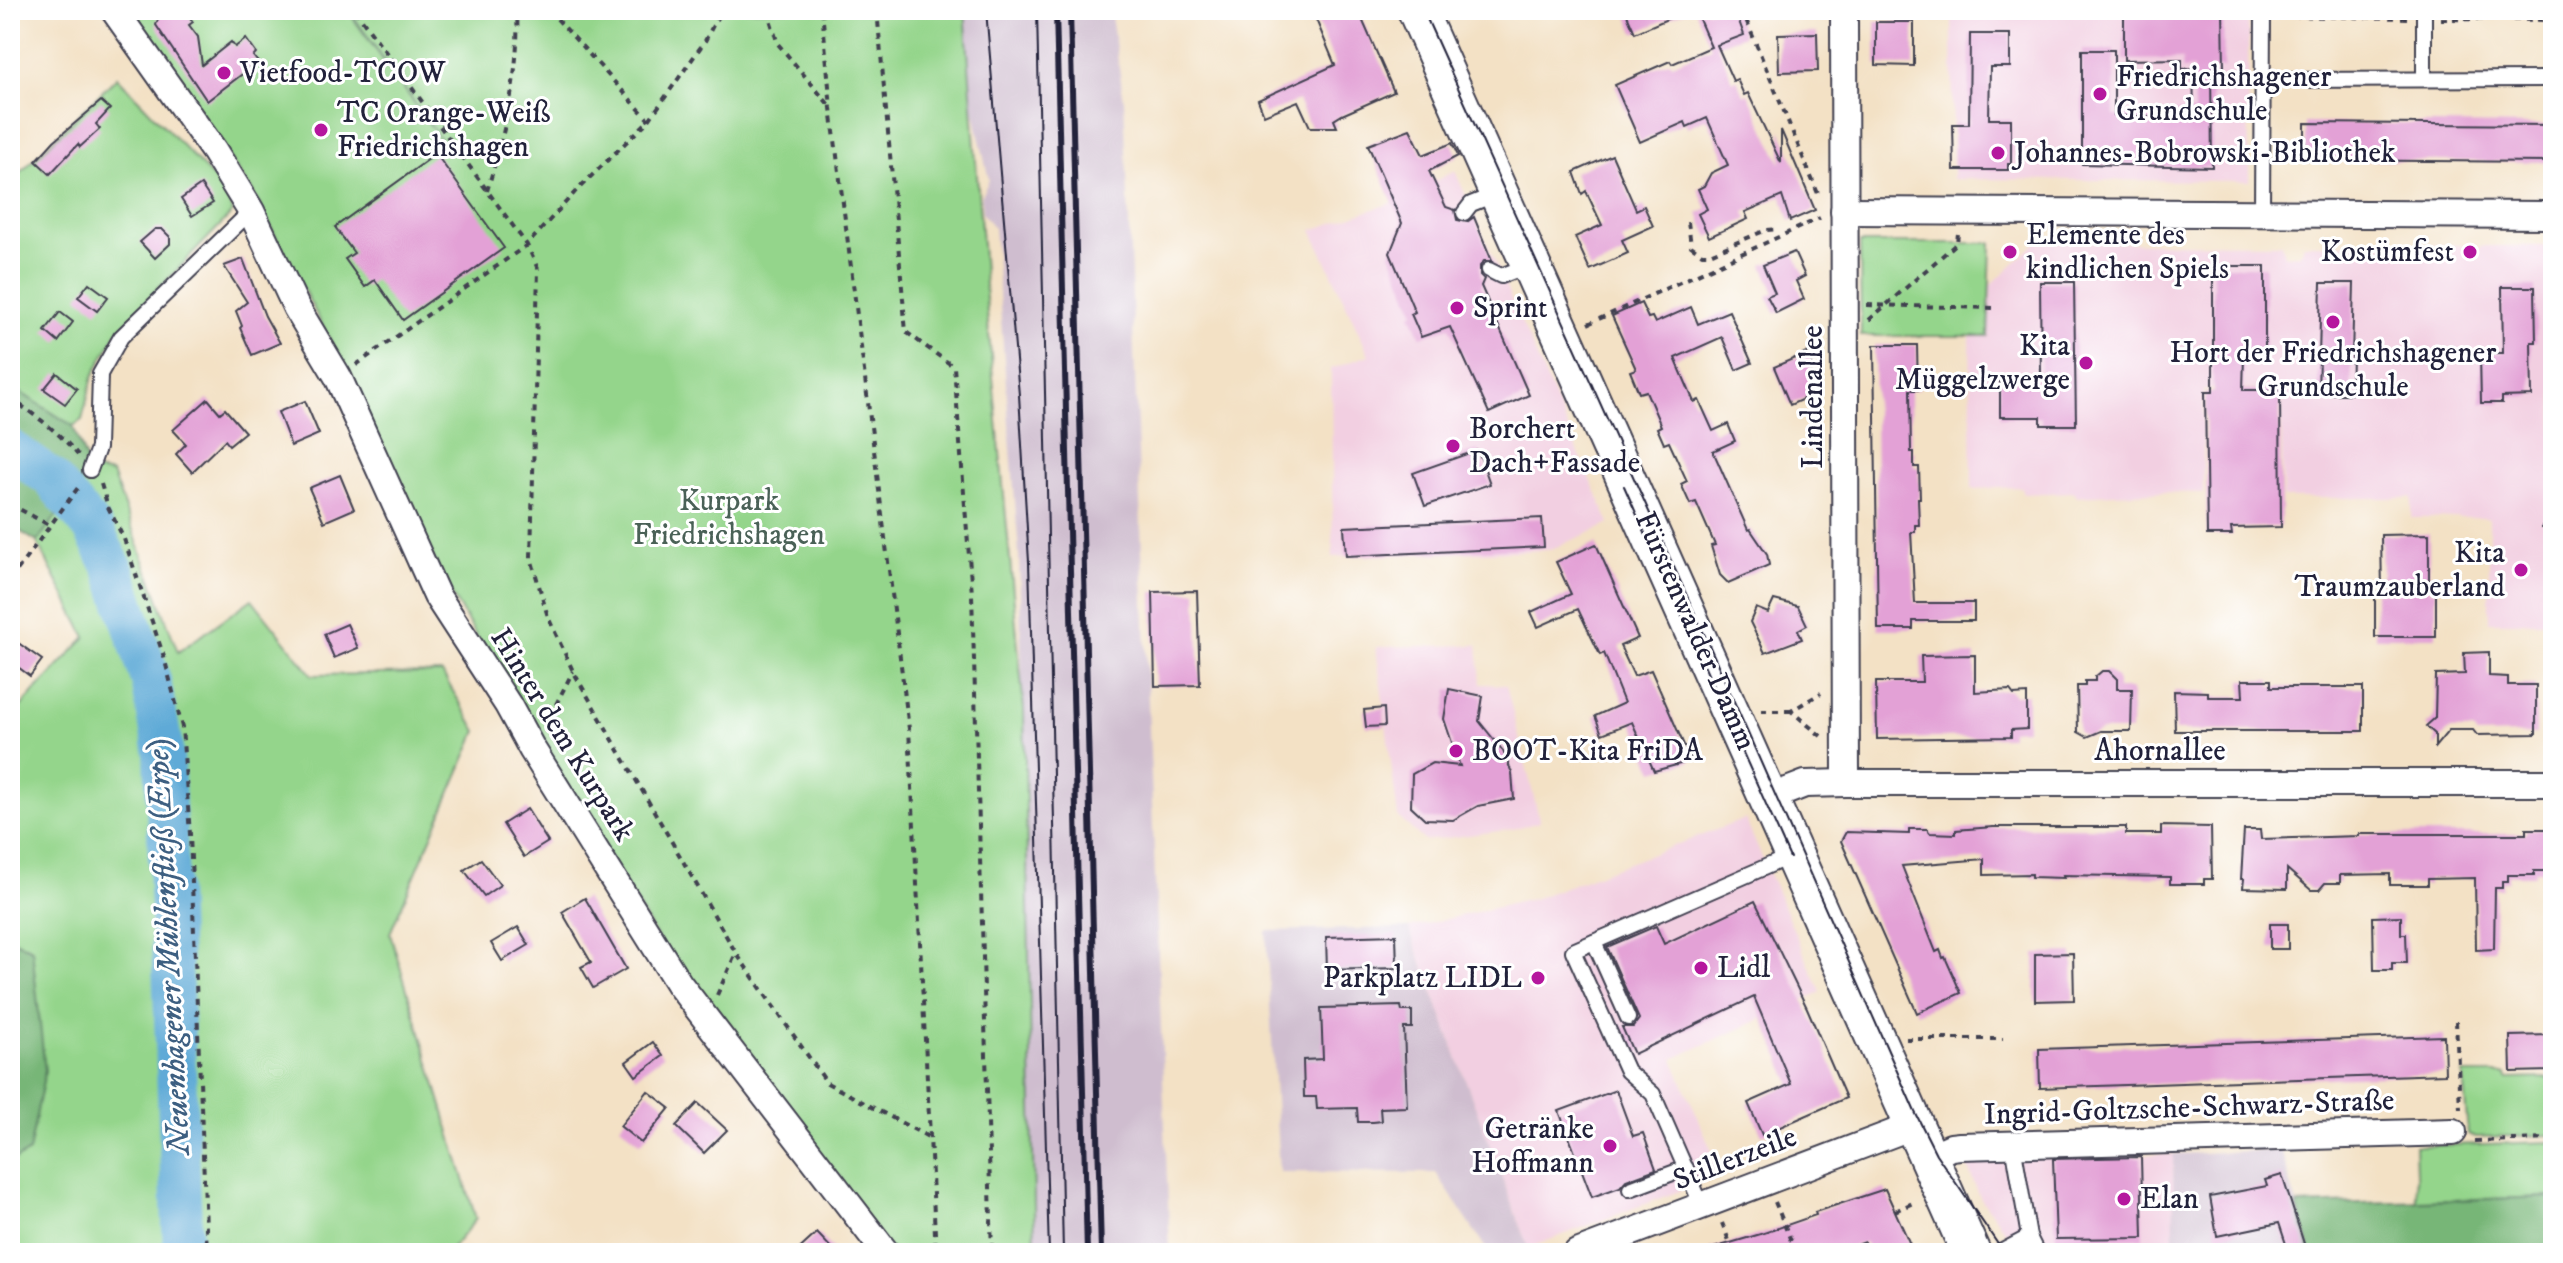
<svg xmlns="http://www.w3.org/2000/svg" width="2563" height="1263" font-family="'IM FELL DW Pica',serif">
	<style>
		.built { fill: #f2cfe1 }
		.industrial { fill: #cfbdcf }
		.green { fill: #94d58b; stroke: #5b7c63; stroke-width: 2 }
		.forest { fill: #77b677; stroke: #4c6c59; stroke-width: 2 }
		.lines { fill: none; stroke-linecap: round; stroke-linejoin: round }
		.river { stroke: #5faad7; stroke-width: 40 }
		.building { fill: #e3a1d6 }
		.service-casing { stroke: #413f50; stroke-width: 18 }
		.minor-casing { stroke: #413f50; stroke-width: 30 }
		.secondary-casing { stroke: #413f50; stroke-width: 42 }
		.path { stroke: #413f50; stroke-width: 4; stroke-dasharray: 6 6; stroke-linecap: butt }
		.service { stroke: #fff; stroke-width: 14 }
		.minor { stroke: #fff; stroke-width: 26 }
		.secondary { stroke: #fff; stroke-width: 38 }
		.tram { stroke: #22223b; stroke-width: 2 }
		.rail { stroke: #22223b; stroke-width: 6 }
		.poi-dot { fill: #b5179e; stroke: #fff; stroke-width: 3 }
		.labels { text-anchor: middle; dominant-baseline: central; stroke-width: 6; stroke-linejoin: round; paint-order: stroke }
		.poi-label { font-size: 30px; fill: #22223b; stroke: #fff; text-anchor: start }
		.street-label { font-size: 30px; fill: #22223b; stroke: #fff }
		.park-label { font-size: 30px; fill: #4a6157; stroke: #fff }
		.water-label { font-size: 32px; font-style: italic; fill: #3d5f81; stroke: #fff }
	</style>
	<rect width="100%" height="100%" fill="#fff"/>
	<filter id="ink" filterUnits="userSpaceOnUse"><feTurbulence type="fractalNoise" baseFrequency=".0125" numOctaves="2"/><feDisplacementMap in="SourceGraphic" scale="16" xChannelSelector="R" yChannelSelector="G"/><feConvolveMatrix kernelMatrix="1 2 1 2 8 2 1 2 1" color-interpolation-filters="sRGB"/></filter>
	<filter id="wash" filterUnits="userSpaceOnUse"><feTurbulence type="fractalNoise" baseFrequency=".006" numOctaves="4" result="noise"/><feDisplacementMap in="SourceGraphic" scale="32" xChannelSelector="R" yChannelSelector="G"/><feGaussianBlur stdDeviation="1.8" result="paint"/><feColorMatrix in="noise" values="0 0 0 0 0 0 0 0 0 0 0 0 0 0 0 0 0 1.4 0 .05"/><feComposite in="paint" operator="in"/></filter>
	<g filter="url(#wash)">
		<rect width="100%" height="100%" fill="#f3e1c5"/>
		<!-- built -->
		<g class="built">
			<path d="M1952,10H2248L2249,181L1953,179Z"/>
			<path d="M1455,171L1610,524L1549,550L1333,557L1331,369L1369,355L1312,230L1389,204Z"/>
			<path d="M2037,242L2281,244L2284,255L2300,254L2303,244L2467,245L2470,252H2478L2480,246H2553V622H2489V518H2412V498H2283L2281,389H2203V493L2152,492L2075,496L2074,492L2023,494L2022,487L1972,489L1970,336H1988L1991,285Z"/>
			<path d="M1478,645L1481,684L1506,685L1540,822L1513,829L1425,841L1398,817L1376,647Z"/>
			<path d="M1745,819L1821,992L1673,1059L1722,1175L1528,1248L1409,928L1536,898Z"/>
			<path d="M2173,1154L2175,1249L2068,1253H2021L1980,1197L1964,1159Z"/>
		</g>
		<!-- industrial -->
		<g class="industrial">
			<path d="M965,10H1110L1124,100L1170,1253H1035L1019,553L994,228L982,213L981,196L989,180L970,95Z"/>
			<path d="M1409,928L1528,1248L1514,1253H1489L1436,1173L1279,1172L1266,931Z"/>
			<path d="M2281,1150L2311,1253H2068L2174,1248L2173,1154Z"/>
		</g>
		<!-- green -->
		<g class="green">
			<path d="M125,10H347L448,150L349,10H965L987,313L1024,710L1035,1253H891L658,939L447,587L343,365L252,191Z"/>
			<path d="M1995,10H2067V12L1995,18Z"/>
			<path d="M117,77L224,189L233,212L117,332L93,376L82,420L73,426L10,386V183Z"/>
			<path d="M1860,243H1991L1988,336H1861Z"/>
			<path d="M90,470L112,474L178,652L252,599L312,675L442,673L477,731L390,933L476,1219L448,1253H10V1162L29,1152L32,949L10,939V718L86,637L37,542Z"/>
			<path d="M2463,1074H2507L2508,1079L2553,1078V1135L2476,1137L2468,1134Z"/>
			<path d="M2553,1142V1197L2417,1201L2415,1146Z"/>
		</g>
		<!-- forest -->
		<g class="forest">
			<path d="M10,386L73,426L90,470L37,542L10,525Z"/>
			<path d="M10,939L32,949L45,1071L29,1152L10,1162Z"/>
			<path d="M2553,1197V1253H2311L2297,1205Z"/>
		</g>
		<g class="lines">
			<!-- river -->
			<path class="river" d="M10,449L51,478L92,527L114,570L151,680L164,754L183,1253"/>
		</g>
		<g id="blocks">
			<!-- building -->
			<g class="building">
				<path d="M166,10H185L193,22L189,25L198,37L202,65L231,42L235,47L246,39L256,53L253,56L258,62L207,101L156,25L160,14Z"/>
				<path d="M1312,10H1358L1394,92L1342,115L1334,120L1337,127H1310L1298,101L1264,115L1258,100L1335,65Z"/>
				<path d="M1625,10H1688L1635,33Z"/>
				<path d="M1695,10H1735L1744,35L1717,45L1733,81L1737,79L1744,95L1748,93L1781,163V130L1815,210L1790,221L1782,196L1745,212L1748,219L1709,237L1698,214L1707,209L1698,189L1704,186L1711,173L1728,165L1707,118L1687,127L1685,122L1640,142L1615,85L1670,61L1672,64L1711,47Z"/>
				<path d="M2131,10H2223L2224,68H2211L2212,167L2082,164V50H2114V116H2167V112H2194L2193,68L2182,69V59L2124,60V15L2131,16Z"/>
				<path d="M1876,22H1914V66L1876,65Z"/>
				<path d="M1817,33L1818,71L1779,72L1778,34Z"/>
				<path d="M1970,34H2010V67H1990L1989,119H2011V164H2008V170H1954L1953,124H1969Z"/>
				<path d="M101,101L110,109L96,124L100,129L80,147L78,144L50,174L36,161L54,141Z"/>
				<path d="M2305,123L2553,125V162L2305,160Z"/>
				<path d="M1410,129L1423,155L1452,143L1458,156L1429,171L1446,207L1455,210L1457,220L1467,222L1474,217L1492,261H1484L1480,266V275L1484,279L1481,286L1529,395L1489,413L1450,327L1421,337L1411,314L1415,312L1390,253L1402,223L1368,145Z"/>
				<path d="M436,154L504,248L403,320L375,280L365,287L345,259L354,253L335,227Z"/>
				<path d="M1612,155L1636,210L1644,206L1653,226L1622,240L1628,253L1590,270L1575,237L1602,225L1586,191L1582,194L1574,172Z"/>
				<path d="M201,185L213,203L192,216L181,199Z"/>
				<path d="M155,229H162L170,237V244L155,258L140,242Z"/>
				<path d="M1794,252L1805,276L1796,281L1804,299L1776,313L1767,296L1775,293L1763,265Z"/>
				<path d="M243,259L265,316L280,343L252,355L240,328L242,326L236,311L247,302L224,266Z"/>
				<path d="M2213,266H2265V356H2244L2243,390H2280L2281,527L2231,528L2232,535H2207L2205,392H2213Z"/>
				<path d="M2040,282H2074L2076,425H2041V417H2000V381L2041,380Z"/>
				<path d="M89,283L108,297L97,311L78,297Z"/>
				<path d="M2321,283H2354L2351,394H2318Z"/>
				<path d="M2502,287H2535L2536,342H2531L2532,396L2502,397V403H2481L2480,353H2503Z"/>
				<path d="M1641,303L1648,318L1652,317L1655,323L1691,307L1698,324L1729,311L1752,363L1736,370L1722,337L1675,358L1694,402L1699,400L1713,431L1728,424L1735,441L1713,451L1748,530L1750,529L1767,554L1769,565L1728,583L1720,575L1711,546L1715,545L1696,502L1690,504L1681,484L1687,481L1669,442L1664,444L1657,428L1661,426L1646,391L1639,393L1630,371L1636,369L1612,316Z"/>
				<path d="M60,312L73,322L58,342L45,331Z"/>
				<path d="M1874,345H1917L1918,390H1910L1911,452H1914V467H1919L1920,498H1918L1919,525H1915V532H1911L1915,603H1974V621H1913V629H1878Z"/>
				<path d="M1811,351L1812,395L1790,405L1774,367Z"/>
				<path d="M57,373L77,389L65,404L44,389Z"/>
				<path d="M208,399L220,413L225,409L245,432L229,445L225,440L192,472L176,454L186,444L173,430Z"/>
				<path d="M305,401L319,434L291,446L278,412Z"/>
				<path d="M1478,450L1490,484L1425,506L1413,473Z"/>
				<path d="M340,475L354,509L324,522L309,488Z"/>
				<path d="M1542,518L1544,547L1346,556L1344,527Z"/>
				<path d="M2429,534V591H2436V637H2375V592H2382L2381,535Z"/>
				<path d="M1596,544L1638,638L1620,646L1634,676L1651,670L1691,761L1654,771L1632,722L1602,734L1595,716L1624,703L1604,653L1600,655L1578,609L1538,627L1531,612L1571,594L1556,562Z"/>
				<path d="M1197,591L1200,685L1155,686L1153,592Z"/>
				<path d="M1774,600L1798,606L1807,625L1798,630L1802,639L1765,653L1750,622L1756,608L1768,613Z"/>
				<path d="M347,624L358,648L334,658L324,634Z"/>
				<path d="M10,637L42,660L30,676L10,661Z"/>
				<path d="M2489,652V676L2508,677V685H2536V734L2477,735L2473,730H2449L2435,747V734L2426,726L2435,718L2436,675L2465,674L2464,653Z"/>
				<path d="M1975,655V692L2010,690L2014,695L2027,694V729L2011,730V737L1877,739L1876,682H1922L1921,656Z"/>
				<path d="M2102,671H2109L2117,679V689H2132L2131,731H2101L2087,737L2078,732L2077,686H2085V681H2095V677Z"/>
				<path d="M2242,680H2271V687H2363V731H2175L2174,691L2208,692V697H2243Z"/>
				<path d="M1449,689L1483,696L1479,721L1503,751L1512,773L1514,799L1478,806L1453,820L1425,819L1411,806L1412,774L1432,763L1460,766L1444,719Z"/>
				<path d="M1384,708L1385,726L1366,727L1364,710Z"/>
				<path d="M527,809L548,842L524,857L503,824Z"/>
				<path d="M2161,826L2211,827L2212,879H2204V884H2170V877L2063,875L2064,878L2032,877V874L1984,875V859L1902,866L1936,952L1940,950L1943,958L1945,957L1961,993L1917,1013L1841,841L1846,832L1909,834V829H1927L1930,833L1956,834V830L1993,827H2126V834H2161Z"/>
				<path d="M2526,829H2553V871H2534V875H2508V881H2502V888H2495L2494,949L2476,950L2475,878L2428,879V885H2390V874L2340,875V883H2325L2319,890H2311L2287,869V889L2243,888L2244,879H2241L2244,830H2260L2261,839L2359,836V834H2526Z"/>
				<path d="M481,859L500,885L484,896L464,870Z"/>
				<path d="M585,898L626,969L593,988L581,967L591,962L562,912Z"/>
				<path d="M1755,901L1807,1008L1846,1098L1762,1135L1748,1103L1791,1084L1754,997L1634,1054L1622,1027H1633L1639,1019L1607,947L1656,926L1664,944Z"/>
				<path d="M2401,916V934H2406L2407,963H2392V970H2374L2373,917Z"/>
				<rect x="2270" y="924" width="18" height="25"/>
				<path d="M518,927L529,945L502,961L491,943Z"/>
				<path d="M1396,935L1397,968L1327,970L1326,937Z"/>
				<path d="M2073,953L2074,1000L2035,1001V954Z"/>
				<path d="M1401,1006L1402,1011H1412V1028H1404L1407,1107L1380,1108L1381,1121L1372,1122H1358L1357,1108L1317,1109L1316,1097H1304L1303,1060L1323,1059L1321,1008Z"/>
				<path d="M2553,1035V1071L2511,1072L2510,1036Z"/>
				<path d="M2444,1036L2445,1074L2040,1088L2039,1049Z"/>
				<path d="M653,1042L663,1056L636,1076L626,1062Z"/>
				<path d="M1616,1090L1633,1136L1643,1133L1656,1169L1626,1180L1620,1187L1592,1197L1559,1111Z"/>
				<path d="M648,1091L670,1108L641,1143L620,1126Z"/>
				<path d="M698,1103L727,1130L704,1153L676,1126Z"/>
				<path d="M2141,1157L2143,1238L2056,1239L2053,1159Z"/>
				<path d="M2282,1175L2307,1253H2289L2279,1223L2217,1236L2210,1197L2267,1186L2265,1180Z"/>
				<path d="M1885,1189L1914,1253H1870L1865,1242L1836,1253H1710V1249L1764,1233L1816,1215L1815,1212Z"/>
				<path d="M817,1233L836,1253H795Z"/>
			</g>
		</g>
	</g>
	<g filter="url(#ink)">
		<use href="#blocks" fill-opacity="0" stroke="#413f50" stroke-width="2"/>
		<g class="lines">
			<defs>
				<g id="service">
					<path d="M2424,79V10"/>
					<path d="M2263,80L2553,79"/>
					<path d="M1464,213L1471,204L1499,193"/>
					<path d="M2262,213L2263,10"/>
					<path d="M1489,270L1501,276L1529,265"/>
					<path d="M90,470L98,448L100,374L121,337L251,211"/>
					<path d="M1594,942L1628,1018"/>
					<path d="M1630,1189L1686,1168"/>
					<path d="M1702,1206L1653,1094L1627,1071L1573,951L1793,855"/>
					<path d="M2029,1237L2037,1253"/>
					<path d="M1999,1253L2029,1237L2013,1144"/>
				</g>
				<g id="minor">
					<path d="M114,10L214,151L251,211L296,307L338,377L437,596L508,705L532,749L679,984L886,1253"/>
					<path d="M1844,10L1846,783"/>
					<path d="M1844,211L2553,215"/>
					<path d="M1769,798L1805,784L1846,783H2553"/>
					<path d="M1929,1157L1951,1147L1960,1146L2453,1132"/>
					<path d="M1577,1253L1915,1125"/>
				</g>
				<path id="secondary" d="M1417,10L1971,1253"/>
			</defs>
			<!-- service casing -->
			<use href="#service" class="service-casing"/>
			<!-- minor casing -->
			<use href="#minor" class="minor-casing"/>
			<!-- secondary casing -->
			<use href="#secondary" class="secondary-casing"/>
			<!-- path -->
			<g class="path">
				<path d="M355,10L527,245L538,269L531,558L548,617L573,671L736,953L827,1083L932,1139"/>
				<path d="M549,10L649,120"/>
				<path d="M767,10L778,44L830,106"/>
				<path d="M822,10L831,108L909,729L936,1253"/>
				<path d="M877,10L906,332L954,367L972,594L992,1253"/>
				<path d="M1742,10L1819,196"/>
				<path d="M2281,16L2409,18"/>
				<path d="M2441,19L2553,20"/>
				<path d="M487,191C505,131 520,73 517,10"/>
				<path d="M1688,222L1691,246L1702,254H1710L1766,230L1779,229"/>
				<path d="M1867,305L1995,308"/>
				<path d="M1869,320L1957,243L1958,233"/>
				<path d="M1588,324L1820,218"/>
				<path d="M356,365L527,245L576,191L649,120L705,41L721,10"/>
				<path d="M10,398C35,415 59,432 78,455"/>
				<path d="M101,484L108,507L124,539L164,657L182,727L190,834L207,1253"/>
				<path d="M10,504L49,525"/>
				<path d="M2541,527H2553"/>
				<path d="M10,580L80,485"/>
				<path d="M1761,711H1791"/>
				<path d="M545,726L573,671"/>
				<path d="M1821,736L1791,711L1821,693"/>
				<path d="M717,995L736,953"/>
				<path d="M2456,1021L2460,1109"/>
				<path d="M1906,1039H2003"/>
				<path d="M2475,1141L2553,1139"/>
				<path d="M1775,1202L1796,1253"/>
				<path d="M1895,1211L1915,1202"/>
				<path d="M1722,1223L1730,1243"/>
			</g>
			<!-- service -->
			<use href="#service" class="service"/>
			<!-- minor -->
			<use href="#minor" class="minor"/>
			<!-- secondary -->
			<use href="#secondary" class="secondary"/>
			<!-- tram -->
			<g class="tram">
				<path d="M986,10L1019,395L1029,562L1049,1253"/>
				<path d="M1037,10L1063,1253"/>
				<path d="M1423,10L1714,656L1915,1112L1936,1154L2004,1253"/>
				<path d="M1624,486L1790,858"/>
			</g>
			<!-- rail -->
			<g class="rail">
				<path d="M1056,10L1087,1253"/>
				<path d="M1070,10L1101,1253"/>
			</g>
		</g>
	</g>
	<!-- markers -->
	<g class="poi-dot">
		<circle cx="224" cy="73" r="8"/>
		<circle cx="2100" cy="94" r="8"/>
		<circle cx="321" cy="130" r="8"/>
		<circle cx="1998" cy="153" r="8"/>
		<circle cx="2010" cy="252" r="8"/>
		<circle cx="2470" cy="252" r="8"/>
		<circle cx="1457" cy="308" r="8"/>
		<circle cx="2333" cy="322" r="8"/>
		<circle cx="2086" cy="363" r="8"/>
		<circle cx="1453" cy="446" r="8"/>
		<circle cx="2521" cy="570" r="8"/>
		<circle cx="1456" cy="751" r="8"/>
		<circle cx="1701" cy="968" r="8"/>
		<circle cx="1538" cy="978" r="8"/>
		<circle cx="1610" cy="1146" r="8"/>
		<circle cx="2124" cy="1199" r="8"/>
	</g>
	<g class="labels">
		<!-- poi labels -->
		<g class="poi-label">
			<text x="240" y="73">Vietfood-TCOW</text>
			<text x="2116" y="77">Friedrichshagener<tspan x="2116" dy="34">Grundschule</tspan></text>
			<text x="337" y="113">TC Orange-Weiß<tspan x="337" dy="34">Friedrichshagen</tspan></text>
			<text x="2014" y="153">Johannes-Bobrowski-Bibliothek</text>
			<text x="2026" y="235">Elemente des<tspan x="2026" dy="34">kindlichen Spiels</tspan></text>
			<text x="2454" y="252" text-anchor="end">Kostümfest</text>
			<text x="1473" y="308">Sprint</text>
			<text x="2070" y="346" text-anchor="end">Kita<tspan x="2070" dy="34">Müggelzwerge</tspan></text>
			<text x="2333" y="353" text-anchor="middle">Hort der Friedrichshagener<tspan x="2333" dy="34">Grundschule</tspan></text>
			<text x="1469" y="429">Borchert<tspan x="1469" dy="34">Dach+Fassade</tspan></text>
			<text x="2505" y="553" text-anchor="end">Kita<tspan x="2505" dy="34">Traumzauberland</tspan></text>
			<text x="1472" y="751">BOOT-Kita FriDA</text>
			<text x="1717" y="968">Lidl</text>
			<text x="1522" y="978" text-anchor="end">Parkplatz LIDL</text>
			<text x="1594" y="1129" text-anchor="end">Getränke<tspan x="1594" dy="34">Hoffmann</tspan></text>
			<text x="2140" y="1199">Elan</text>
		</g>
		<!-- street labels -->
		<g class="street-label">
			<text transform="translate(1813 397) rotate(-90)">Lindenallee</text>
			<text transform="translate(1695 631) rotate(66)">Fürstenwalder Damm</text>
			<text transform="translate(562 735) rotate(58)">Hinter dem Kurpark</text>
			<text x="2160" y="751">Ahornallee</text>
			<text transform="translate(2189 1108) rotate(-2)">Ingrid-Goltzsche-Schwarz-Straße</text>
			<text transform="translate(1735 1159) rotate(-21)">Stillerzeile</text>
		</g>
		<!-- park labels -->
		<g class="park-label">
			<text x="729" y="501">Kurpark<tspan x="729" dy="34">Friedrichshagen</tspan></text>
		</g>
		<!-- water labels -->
		<g class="water-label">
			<text transform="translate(169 947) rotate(-93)">Neuenhagener Mühlenfließ (Erpe)</text>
		</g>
	</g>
	<!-- margin -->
	<rect width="2563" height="1263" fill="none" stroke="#fff" stroke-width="40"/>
</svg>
